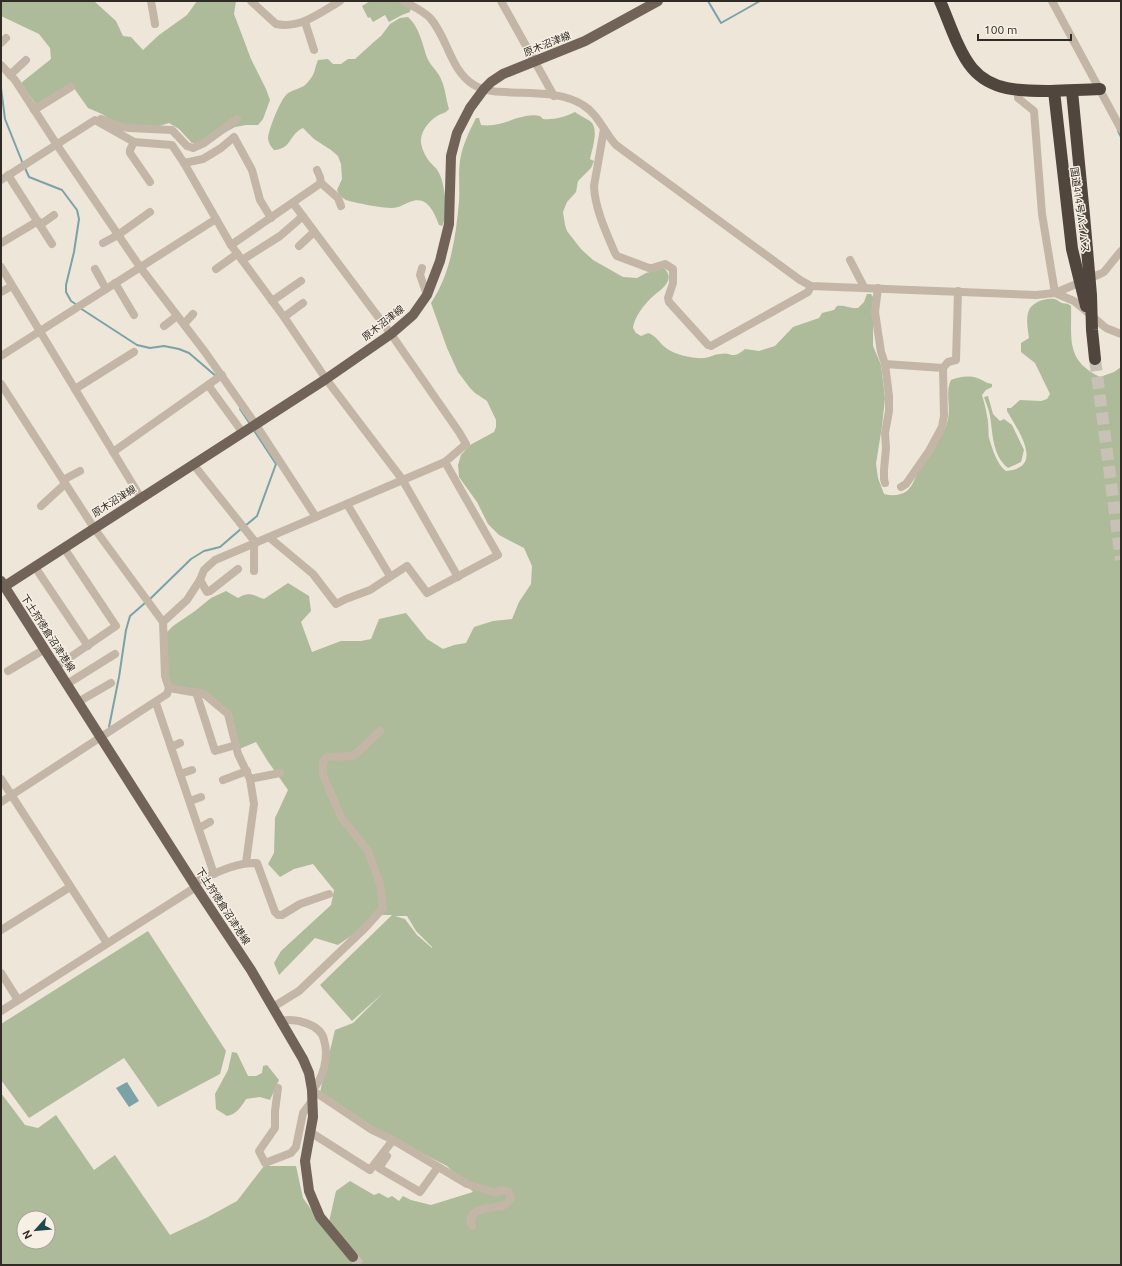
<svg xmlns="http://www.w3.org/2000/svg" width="1122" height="1266" font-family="Ubuntu,'Noto Sans JP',sans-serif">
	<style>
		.green { fill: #adbb9a; fill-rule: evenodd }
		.water { fill: #7ba2a8 }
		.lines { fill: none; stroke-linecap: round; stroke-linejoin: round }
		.stream { stroke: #7ba2a8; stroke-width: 2 }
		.major-tunnel { stroke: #c8c1b5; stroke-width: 10; stroke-dasharray: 10 5; stroke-linecap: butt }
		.highway-tunnel { stroke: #c8c1b5; stroke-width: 12; stroke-dasharray: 12 6; stroke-linecap: butt }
		.minor { stroke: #c4b6a6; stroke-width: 8 }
		.major { stroke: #726358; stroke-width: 10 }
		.highway { stroke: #51463e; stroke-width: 12 }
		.labels { text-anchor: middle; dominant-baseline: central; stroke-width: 3; stroke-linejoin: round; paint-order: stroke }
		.street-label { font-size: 10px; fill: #312b26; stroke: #f6efe4 }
	</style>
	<rect width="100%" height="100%" fill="#eee6d9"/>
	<!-- green -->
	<g class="green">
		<path d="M1,1H94L116,21L123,36L131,37L143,50L159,35L187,15L197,1H236L234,14L251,59L266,89L270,100L263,119L258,125H246L235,127L208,142L192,143L179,129L169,123L149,129L119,125L102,114L88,108L71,84L37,106L21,83L51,59L50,48L39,34L1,16Z"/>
		<path d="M370,1H400L411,7L410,12L402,15L389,22L385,15L373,22L370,17L368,18L362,6Z"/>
		<path d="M408,17C419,27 422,42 426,55C429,65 438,71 441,79C445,87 446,99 449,109C446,113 443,113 439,115C431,119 422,129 421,139C420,145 425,156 429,161C432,165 437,168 439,173C445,184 449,216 442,226L439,225C434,212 427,195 410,202C404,204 399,208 392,208C382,208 355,203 346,200L340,196L337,190L342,179L341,164L338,156L331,150L314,139L303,128C289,134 292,149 274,150C271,147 269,144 268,139C268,131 280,100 287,94C293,89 303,89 308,82C316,73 314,69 318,60L328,59L333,64H341L348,59H355L375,41L381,36L390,24L400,18Z"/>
		<path d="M575,112C579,115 589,120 591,122C599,129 592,150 590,159L594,161L591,168L578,181L576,192L567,202L563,212L565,225L567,231L581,249L593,260L623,277L637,278L646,273L664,268C677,281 660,290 651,298C643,306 634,318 633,328L636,333L641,336L648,333C657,336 659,343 666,348C675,355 694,359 705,358C710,357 715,354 720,354C732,351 731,361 745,349L759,351L775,346L793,327L819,318L822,313L834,310L837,306C846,305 850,309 858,308L864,302L867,294H871L873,297V346L881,365L885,398L882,426L876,464L878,478L884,494C892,496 899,496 907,491C914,485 917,472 922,464C931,449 945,436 948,419C951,406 945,392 951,380C959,377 968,375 977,378C983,380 986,383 992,384V387L986,390L982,395C984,402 986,409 987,416C989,423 988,431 989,438C992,448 997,465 1006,471C1046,468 1017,429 1007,411V408H1011L1020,400L1041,401L1047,399L1050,394L1035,363L1021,352V343L1029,338C1028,330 1026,321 1028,313C1030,303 1044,298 1054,299C1057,299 1059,302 1062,303C1066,304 1068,303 1071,306C1072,339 1065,360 1100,377L1114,372L1121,367V1265H1V1093L25,1125L38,1128L56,1115L94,1170L115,1155L170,1235L206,1218L237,1201L264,1166H296L303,1198L320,1222H329L336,1191L350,1181L374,1195L379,1193L388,1198L392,1196L399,1201L403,1196L411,1200L431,1205L473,1192L447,1166L365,1124L320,1092L335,1030L353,1023L383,993L352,1021L320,985L392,915H381L338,945L315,938L279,975L274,963L281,951L331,905L334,890L313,864L294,869L280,877L268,864L274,853L275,818L288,790L267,760L256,742L237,750L228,711L211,695L169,688L164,635L173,626L195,611L211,598L226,591L238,598C249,591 253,595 264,599L288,583L309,596L311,611L301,622L312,652L341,641H361L371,639L379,619L406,613L427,639L443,649L454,645L466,643L474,627L493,621L512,619L519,602L531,584L532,566L524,548L499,535L488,524L477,502L459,477L458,465L461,455L470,445L494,432L496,427V420L487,401L475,393L470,388L458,372L447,348L431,303C451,273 456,236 459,201C460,188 458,174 460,161C462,146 469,132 476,118H479L481,125C504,128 520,112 540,116L543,119C554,120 565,117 575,112ZM395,916H407L416,931L432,947V948L417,935L405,919ZM24,1218H48V1242H24Z"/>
		<path d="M988,396L993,414L1000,421L1004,419L1012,425L1024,450L1021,462L1008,468C992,455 993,434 990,416C989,410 986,403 984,397Z"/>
		<path d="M148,931L226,1051L220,1074L158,1107L124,1058L29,1118L1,1080V1024Z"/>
		<path d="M232,1052L237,1053L248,1076H256L262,1073L263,1066L267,1065L279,1080L270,1100L260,1097L246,1099C241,1107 237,1114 227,1116L216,1109L215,1094L228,1070Z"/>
	</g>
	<!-- water -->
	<path class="water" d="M127,1082L139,1101L129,1107L116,1088Z"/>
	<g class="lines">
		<!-- stream -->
		<g class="stream">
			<path d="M708,1L721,23L760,1"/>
			<path d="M1,88L5,119L23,164"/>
			<path d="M1118,131L1121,137"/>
			<path d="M25,168L29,177L62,190L77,210L79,219L74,252L66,285V292L71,301L77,305"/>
			<path d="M80,308L137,345L150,348L164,346L179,349L189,353L217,377"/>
			<path d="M240,409L250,424"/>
			<path d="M245,526L257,516L276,464L253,429"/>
			<path d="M149,600L191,559L204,551L220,547L242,528"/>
			<path d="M109,727L119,677L126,630L130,616L145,603"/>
		</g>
		<!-- major-tunnel -->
		<path class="major-tunnel" d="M353,1257L360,1265"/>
		<!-- highway-tunnel -->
		<path class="highway-tunnel" d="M1095,359L1121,560"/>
		<!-- minor -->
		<g class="minor">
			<path d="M151,1L155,24"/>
			<path d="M251,1L276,24C300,29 320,13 340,1"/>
			<path d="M403,1C412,6 424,11 431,19C448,39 450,70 474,85C483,91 495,92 506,92C531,94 561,91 583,105C598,114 604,132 616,145L800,280L811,286L1036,295L1055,293L1100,274L1104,272L1121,251"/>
			<path d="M501,1L554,96"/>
			<path d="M1052,1L1121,129"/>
			<path d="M305,22L314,50"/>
			<path d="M1,43L6,38"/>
			<path d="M1,65L15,80L57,145L140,267L205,352L256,425L316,517"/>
			<path d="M10,75L26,60"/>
			<path d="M1018,90V98L1034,111L1042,214L1055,293L1074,301L1106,328L1121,334"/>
			<path d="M34,110L71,87"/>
			<path d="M101,119L122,127L129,128L172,130L187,146L193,148L204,143L237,119"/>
			<path d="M604,129L594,186C595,209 606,232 615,253L617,256L649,268H652L665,264L673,269V283L668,298L669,302L708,345L711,346L808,292L811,286"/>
			<path d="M134,142L130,150V153L150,182"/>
			<path d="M184,163L203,159L221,148L234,137L252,170L260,200L271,218"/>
			<path d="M317,170L320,177L321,183L338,198L341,206"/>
			<path d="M8,175L52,244"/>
			<path d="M1,180L95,120L134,142L172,145L184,163L231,245L284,317L326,379L402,479L458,577"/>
			<path d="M40,225L54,215"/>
			<path d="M1,243L38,221"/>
			<path d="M103,243L118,235L150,212"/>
			<path d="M231,245L321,183"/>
			<path d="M299,246L314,232"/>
			<path d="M242,260L280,236L303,216"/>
			<path d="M850,260L864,287"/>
			<path d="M1,267L141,498"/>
			<path d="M422,268L420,275L427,295"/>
			<path d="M95,269L106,289"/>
			<path d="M216,269L237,254"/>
			<path d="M115,283L134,315"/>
			<path d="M878,288L875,312L881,352L885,364L889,396V411L885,433L886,448L884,470V479L885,483"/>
			<path d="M1,292L12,286"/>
			<path d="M272,301L301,281"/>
			<path d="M284,317L303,303"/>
			<path d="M184,324L193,314"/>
			<path d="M164,326L177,316"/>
			<path d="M1,356L216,219"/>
			<path d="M885,364L943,368"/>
			<path d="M1,384L94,528L163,622"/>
			<path d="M208,385L243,433"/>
			<path d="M75,389L134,352"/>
			<path d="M113,452L222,375"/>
			<path d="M193,464L256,543"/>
			<path d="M63,480L80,471"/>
			<path d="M901,487L906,484L929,451L942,427L944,416L943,368L948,362L956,360L958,291"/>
			<path d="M347,504L390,576"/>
			<path d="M41,506L65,484"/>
			<path d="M270,538L313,574L336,604L346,599L370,590L407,566L427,593L498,555L445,462"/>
			<path d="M254,544V571"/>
			<path d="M35,567L88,646"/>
			<path d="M200,580L207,592L210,591L238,569"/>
			<path d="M56,667L116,626L64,548"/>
			<path d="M8,671L45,649"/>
			<path d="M67,684L115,654"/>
			<path d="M169,688L204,694L228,714L238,754L250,779L254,804L246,863"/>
			<path d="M196,692L215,751L236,745"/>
			<path d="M78,702L111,683"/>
			<path d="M156,703L214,874"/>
			<path d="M171,747L180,743"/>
			<path d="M180,774L192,770"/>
			<path d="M1,779L107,943"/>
			<path d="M250,779L280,773"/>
			<path d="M223,780L247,771"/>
			<path d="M190,801L201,797"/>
			<path d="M1,802L167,694L169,688L165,676L163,622L187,600L200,580L204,570L215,560L445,462L466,444L459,432L391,334L293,203"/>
			<path d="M199,828L210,822"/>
			<path d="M193,883C214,874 235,862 257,863L275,912L278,915H282L300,904L329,894"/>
			<path d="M1,930L70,887"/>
			<path d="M1,973L18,1000"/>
			<path d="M273,1007L299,991L365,928L383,908L380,884L368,851L341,817L323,775V762L327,757L353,756L357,753L380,731"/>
			<path d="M1,1011L196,887"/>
			<path d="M281,1021C295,1018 321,1024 324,1040C329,1056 324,1078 312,1090L372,1130L393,1140L467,1184L494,1192L503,1190L509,1192L511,1198C509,1201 507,1205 502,1206C492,1208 464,1208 472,1226"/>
			<path d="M278,1088L275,1111V1128L259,1151L265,1163L291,1153L296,1147L303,1113L312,1101"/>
			<path d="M310,1132L370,1170L393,1140"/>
			<path d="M387,1156L379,1168L420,1192L438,1167"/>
		</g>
		<!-- major -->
		<g class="major">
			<path d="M1,581L196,887L251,970L303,1059L309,1073L312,1090L313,1117L305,1161L309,1191L320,1217L353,1257"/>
			<path d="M5,586L326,379L391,334L413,315L427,295L440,261L449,224L451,156L457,133L470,108L484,89L491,82L503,74L585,41L658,1"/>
		</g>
		<!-- highway -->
		<g class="highway">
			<path d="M940,1C949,21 958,51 972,68C992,92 1023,91 1051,91C1068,90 1084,90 1100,89"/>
			<path d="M1054,91L1072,249L1086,306"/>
			<path d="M1072,91L1084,215L1091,295L1092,330L1095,359"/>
		</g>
	</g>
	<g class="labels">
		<!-- street labels -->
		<g class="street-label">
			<text transform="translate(547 44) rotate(-22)">原木沼津線</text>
			<text transform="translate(1080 210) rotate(82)">国道414号バイパス</text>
			<text transform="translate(383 323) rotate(-38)">原木沼津線</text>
			<text transform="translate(114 501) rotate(-32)">原木沼津線</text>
			<text transform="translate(48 633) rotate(57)">下土狩徳倉沼津港線</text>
			<text transform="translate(223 906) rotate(57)">下土狩徳倉沼津港線</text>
		</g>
	</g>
	<!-- border -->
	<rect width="1122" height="1266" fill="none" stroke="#312b26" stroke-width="4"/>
	<!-- north arrow -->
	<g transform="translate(36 1230) rotate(243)"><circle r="19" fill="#f6efe4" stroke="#a7a198"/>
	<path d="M0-3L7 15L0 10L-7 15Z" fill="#20474e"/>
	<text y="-6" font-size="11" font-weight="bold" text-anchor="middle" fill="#312b26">N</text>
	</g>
	<!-- scale -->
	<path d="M978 34v6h93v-6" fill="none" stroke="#312b26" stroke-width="2"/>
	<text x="984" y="34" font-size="12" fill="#312b26" stroke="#f6efe4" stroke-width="3" paint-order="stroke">100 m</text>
</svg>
